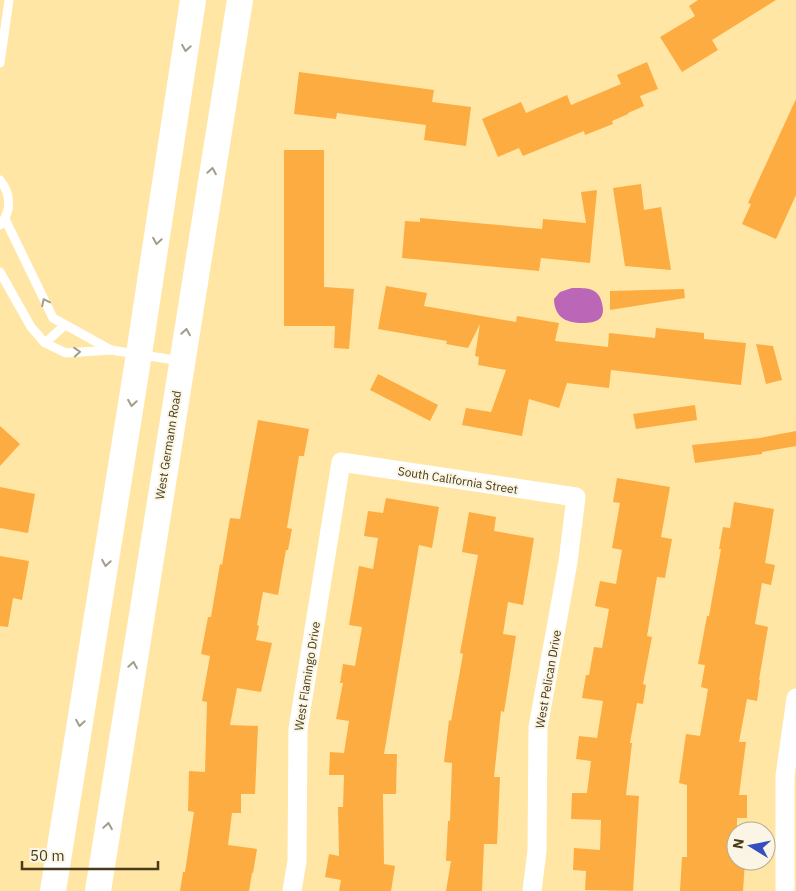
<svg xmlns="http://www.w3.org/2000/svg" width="796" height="891" font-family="'IBM Plex Sans',sans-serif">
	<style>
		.water { fill: #bc66b7 }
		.building { fill: #fdac41 }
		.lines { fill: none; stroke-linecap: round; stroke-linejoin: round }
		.service { stroke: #fff; stroke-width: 9 }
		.minor { stroke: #fff; stroke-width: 19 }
		.secondary { stroke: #fff; stroke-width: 26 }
		.oneway { stroke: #a39d8c }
		.labels { text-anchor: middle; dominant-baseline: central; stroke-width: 4; stroke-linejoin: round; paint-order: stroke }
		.street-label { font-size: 12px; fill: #473b18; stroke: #fbf5e5 }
	</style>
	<rect width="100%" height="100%" fill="#ffe6a5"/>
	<!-- water -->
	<path class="water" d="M572,288C584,288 597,287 601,300C607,318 599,323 582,323C575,323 566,322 560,316C556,312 554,305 554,299L560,292Z"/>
	<!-- building -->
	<g class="building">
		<path d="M698,0H776L712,40L718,50L682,72L660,37L695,16L689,6Z"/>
		<path d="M647,62L658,89L640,96L644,106L628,113V114L612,121L613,124L585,135L584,131L523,156L519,148L498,157L482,119L521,102L526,113L567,95L571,105L621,84L617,75Z"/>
		<path d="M299,72L434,90L432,102L471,107L466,146L424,140L426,125L337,113L336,119L294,114Z"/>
		<path d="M796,99V195L776,239L742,224L751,204L748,203Z"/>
		<path d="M284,150H324V287L354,289L349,349L334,348L335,326H284Z"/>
		<path d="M641,184L644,210L661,207L671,270L625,266L613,188Z"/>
		<path d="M597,190L590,263L541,258L539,271L402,258L405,221L420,222V218L542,229L543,219L586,223L581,192Z"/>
		<path d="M386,286L427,293L424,306L516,322L517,316L559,323L555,341L608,347L609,333L655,338L656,328L704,333V339L746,343L741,385L611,370L609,388L567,383L559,408L529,399L522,436L462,425L466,408L491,412L506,370L478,365L479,357L475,356L480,324L468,348L446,344L447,341L378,329Z"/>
		<path d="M684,289L685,298L610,310V291Z"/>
		<path d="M756,344L773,346L782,380L766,384Z"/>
		<path d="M378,374L438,405L430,421L370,390Z"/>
		<path d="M695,405L697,420L636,429L633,414Z"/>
		<path d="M258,420L309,429L304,456H299L287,528L292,529L288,550H286L278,595L263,592L257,625L259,626L256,640L272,643L261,692L237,688L230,725L258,726L255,794H241V813H232L228,845L257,849L253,873H252L249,891H180L183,872H185L194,812L188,811L189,771L205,772L207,702L202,701L210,656L201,654L208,617H211L220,564L222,565L230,518L240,519Z"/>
		<path d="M0,426L20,444L0,466Z"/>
		<path d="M796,431V446L762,452V454L695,463L692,445L760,438Z"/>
		<path d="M617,478L670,487L661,537L672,539L665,578L657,577L647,636L652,637L643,684L646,685L643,704L637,703L630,743H632L626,795L639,796L633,891L585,890L586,871L573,870L574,848L600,850L601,820L571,819L572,793H587L591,761L576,759L579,736L597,738L603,701L582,698L586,675H589L594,647L602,648L609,609L595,606L600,581L616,584L622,550L612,548L620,503L613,502Z"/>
		<path d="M0,487L35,494L28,533L0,528Z"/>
		<path d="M386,498L439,507L432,548L419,545L384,754H397L396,794H383L384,864L395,866L391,891H339L341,880L325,877L329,854L339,856L338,807H343L344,775H329L330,752L344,753L349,721L336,719L343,683H340L343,664L355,666L362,627L349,625L359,566L373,569L378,538L364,536L368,511L383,513Z"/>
		<path d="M734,502L774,509L765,563L775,565L771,585L762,583L755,624L768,627L759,680H760L757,701L747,699L739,742H746L739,795H747V818H737V831H736V861H745L743,891H680L682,857H687V785L679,783L686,734L700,736L708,689L701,687L705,665L698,664L707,616H709L721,549H719L723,527L730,528Z"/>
		<path d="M469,512L496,517L494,531L534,538L523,605L508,602L503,634L516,636L504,712L501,711L494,777H500L497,844H484L482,891H446L451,861H446L448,821H450L452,763L444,762L449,720L451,721L463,654L460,653L478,555L462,552Z"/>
		<path d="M0,556L29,561L22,600L13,598L8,627L0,626Z"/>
	</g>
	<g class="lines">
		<!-- service -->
		<g class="service">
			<path d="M0,63L9,0"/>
			<path d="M0,180C11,194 12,211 0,225"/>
			<path d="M5,219L53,318L111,350"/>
			<path d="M0,272L31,327L45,343L66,353L111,350L181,361"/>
			<path d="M45,343L65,325"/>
		</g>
		<!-- minor -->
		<g class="minor">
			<path d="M292,891L297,861L298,729L341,462L576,497L568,562L538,727L537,851L532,891"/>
			<path d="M785,891V776L796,698"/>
		</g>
		<!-- secondary -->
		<g class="secondary">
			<path d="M53,891L139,354L193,0"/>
			<path d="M98,891L240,0"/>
		</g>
	</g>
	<!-- one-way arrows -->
	<defs><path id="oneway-chevron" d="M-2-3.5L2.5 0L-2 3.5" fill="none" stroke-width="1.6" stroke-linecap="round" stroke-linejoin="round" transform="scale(1.25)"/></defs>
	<g class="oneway">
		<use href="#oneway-chevron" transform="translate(186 48) rotate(99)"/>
		<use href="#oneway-chevron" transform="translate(212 171) rotate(-81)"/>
		<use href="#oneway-chevron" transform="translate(157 241) rotate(99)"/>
		<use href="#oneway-chevron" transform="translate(45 302) rotate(-116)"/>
		<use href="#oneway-chevron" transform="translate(186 332) rotate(-81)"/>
		<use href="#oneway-chevron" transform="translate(77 352) rotate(-4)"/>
		<use href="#oneway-chevron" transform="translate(132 403) rotate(99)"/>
		<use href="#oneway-chevron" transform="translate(106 563) rotate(99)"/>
		<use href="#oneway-chevron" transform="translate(133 665) rotate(-81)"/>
		<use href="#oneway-chevron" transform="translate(80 723) rotate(99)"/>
		<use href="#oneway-chevron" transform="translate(108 826) rotate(-81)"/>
	</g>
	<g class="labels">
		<!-- street labels -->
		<g class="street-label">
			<text transform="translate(168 445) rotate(-81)">West Germann Road</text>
			<text transform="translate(458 480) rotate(9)">South California Street</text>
			<text transform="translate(307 676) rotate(-81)">West Flamingo Drive</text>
			<text transform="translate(548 679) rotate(-80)">West Pelican Drive</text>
		</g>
	</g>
	<!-- north arrow -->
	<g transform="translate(751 846) rotate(280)"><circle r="24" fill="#fbf5e5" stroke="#b3ab93"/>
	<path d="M0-4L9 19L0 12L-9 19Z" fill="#364ec0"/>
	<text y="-8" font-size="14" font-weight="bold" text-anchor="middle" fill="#473b18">N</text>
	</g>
	<!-- scale -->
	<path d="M22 861v8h136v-8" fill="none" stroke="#473b18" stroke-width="2.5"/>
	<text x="30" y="861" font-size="15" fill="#473b18" stroke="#fbf5e5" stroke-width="4" paint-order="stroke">50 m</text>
</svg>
